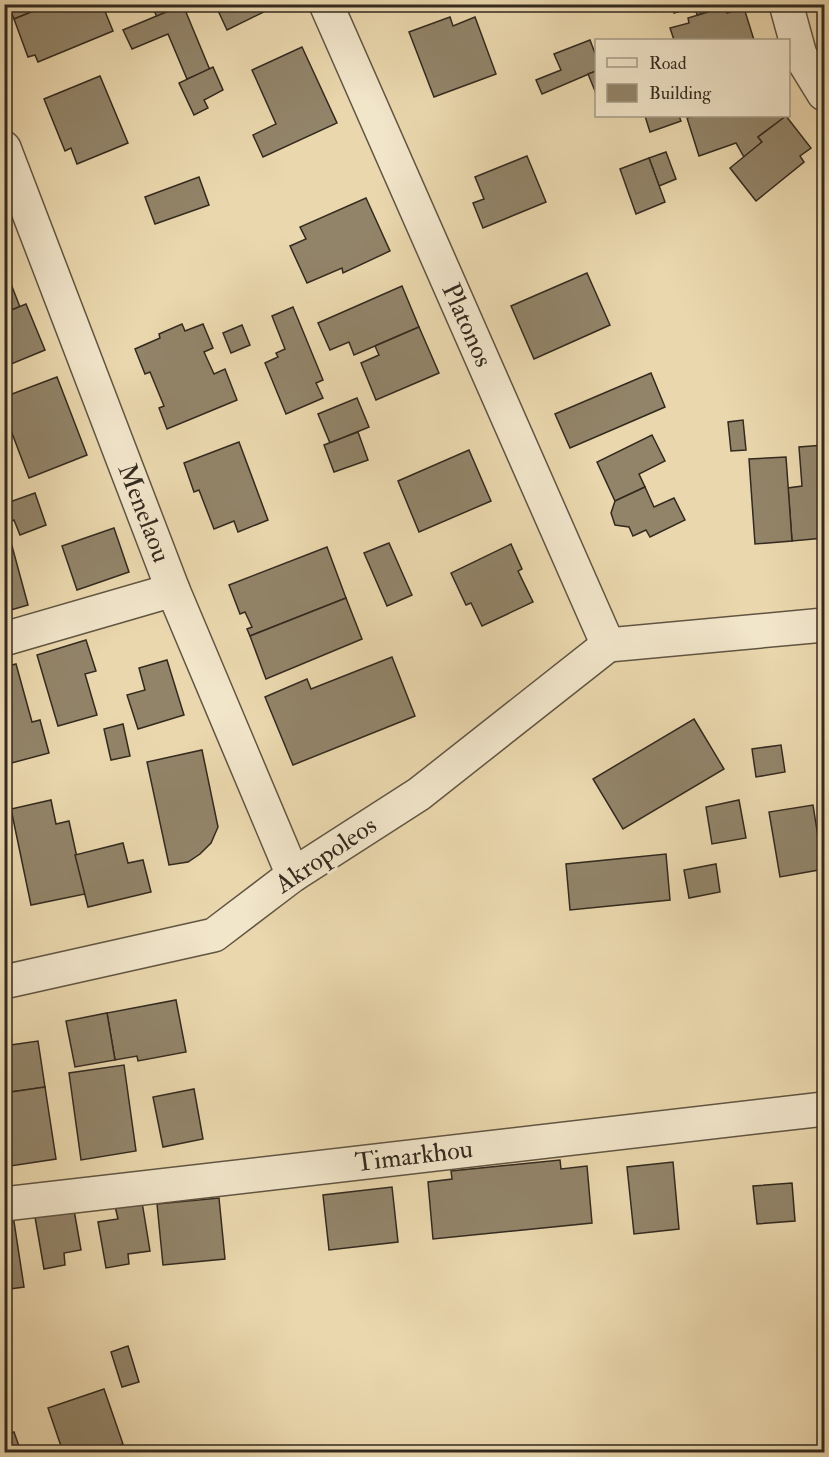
<svg xmlns="http://www.w3.org/2000/svg" width="829" height="1457" font-family="'IM FELL Double Pica',serif">
	<style>
		.building { fill: #928469; stroke: #332a1f; stroke-width: 1.5 }
		.lines { fill: none; stroke-linecap: round; stroke-linejoin: round }
		.minor-casing { stroke: #615542; stroke-width: 36 }
		.minor { stroke: #f1e5ca; stroke-width: 33 }
		.labels { text-anchor: middle; dominant-baseline: central; stroke-width: 6; stroke-linejoin: round; paint-order: stroke }
		.street-label { font-size: 26px; fill: #332a1f; stroke: #f1e5ca }
	</style>
	<rect width="100%" height="100%" fill="#ead7ad"/>
	<filter id="stains"><feTurbulence type="fractalNoise" baseFrequency=".00333" numOctaves="4"/><feColorMatrix values="0 0 0 0 .2 0 0 0 0 .09 0 0 0 0 .02 0 0 0 .5 -.17"/></filter>
	<radialGradient id="worn" r=".72"><stop offset=".6" stop-color="#630" stop-opacity="0"/><stop offset="1" stop-color="#630" stop-opacity=".3"/></radialGradient>
	<!-- building -->
	<g class="building">
		<path d="M8,4H51L14,19Z"/>
		<path d="M51,4H102L113,31L38,62L35,55L28,57L14,19Z"/>
		<path d="M151,4H176L177,7L157,17Z"/>
		<path d="M215,4H280L227,30Z"/>
		<path d="M672,4H733L697,15L695,7L674,13Z"/>
		<path d="M183,5L210,70L187,79L168,34L132,49L123,30Z"/>
		<path d="M725,7L727,13L744,8L754,40H674L670,28L689,23L688,18Z"/>
		<path d="M450,17L453,26L475,17L496,74L434,97L409,32Z"/>
		<path d="M590,40L596,56V71L542,94L536,80L561,70L554,54Z"/>
		<path d="M302,47L337,123L263,157L253,135L276,124L252,70Z"/>
		<path d="M213,67L223,90L204,100L208,108L194,115L179,83Z"/>
		<path d="M596,71V90L595,91L588,74Z"/>
		<path d="M100,76L128,143L77,164L71,148L65,151L44,99Z"/>
		<path d="M645,116H679L681,121L650,132Z"/>
		<path d="M694,116H786L758,137L762,142L744,157L736,143L699,156L687,118Z"/>
		<path d="M786,116L811,148L800,156L804,162L756,201L730,168L762,142L758,137Z"/>
		<path d="M666,152L676,179L659,186L649,158Z"/>
		<path d="M527,156L546,202L483,228L473,203L484,199L475,177Z"/>
		<path d="M649,158L665,202L636,214L620,169Z"/>
		<path d="M199,177L209,205L155,224L145,197Z"/>
		<path d="M366,198L390,251L343,273L342,268L307,283L290,246L306,239L300,227Z"/>
		<path d="M4,266L20,307L4,313Z"/>
		<path d="M587,273L610,325L534,359L511,306Z"/>
		<path d="M402,286L419,327L354,355L349,342L330,350L318,323Z"/>
		<path d="M26,304L45,350L4,367V313Z"/>
		<path d="M293,307L323,380L316,383L323,398L286,414L265,363L278,357L276,353L285,349L272,316Z"/>
		<path d="M182,324L185,331L203,324L213,348L204,352L214,374L225,369L237,400L167,429L159,408L164,406L150,372L145,374L135,349L160,338L159,334Z"/>
		<path d="M242,325L250,345L231,353L223,333Z"/>
		<path d="M419,327L439,373L376,400L361,363L379,355L375,346Z"/>
		<path d="M651,373L665,407L570,448L555,414Z"/>
		<path d="M57,377L87,455L29,478L7,420L4,421V397Z"/>
		<path d="M357,398L369,427L330,443L318,414Z"/>
		<path d="M824,398V431H821L818,399Z"/>
		<path d="M743,420L746,450L731,451L728,422Z"/>
		<path d="M358,432L368,460L334,472L324,445Z"/>
		<path d="M652,435L665,461L639,474L645,487L615,501L597,462Z"/>
		<path d="M239,442L268,520L238,532L234,521L214,529L199,490L194,492L184,463Z"/>
		<path d="M824,445V538L792,541L788,488L802,486L799,447Z"/>
		<path d="M469,450L491,501L419,532L398,481Z"/>
		<path d="M786,457L792,541L755,544L749,459Z"/>
		<path d="M645,487L654,507L674,498L685,520L650,537L646,530L633,536L629,527L615,525L611,513L615,501Z"/>
		<path d="M35,493L46,525L20,535L14,520L4,524V504Z"/>
		<path d="M114,528L129,572L77,590L62,546Z"/>
		<path d="M389,543L412,595L387,606L364,553Z"/>
		<path d="M511,544L522,569L518,571L533,602L482,626L471,603L466,605L451,573Z"/>
		<path d="M12,546L28,605L4,612V548Z"/>
		<path d="M327,547L346,598L250,636L247,629L252,627L245,612L240,614L229,585Z"/>
		<path d="M346,598L362,639L266,679L250,636Z"/>
		<path d="M86,640L96,671L85,674L97,715L58,726L37,655Z"/>
		<path d="M392,657L415,716L293,765L265,697L307,679L311,689Z"/>
		<path d="M167,660L184,715L138,729L127,695L145,690L139,668Z"/>
		<path d="M16,664L32,722L40,720L49,753L4,765V667Z"/>
		<path d="M694,719L724,769L623,829L593,779Z"/>
		<path d="M123,724L130,756L111,760L104,729Z"/>
		<path d="M781,745L785,772L756,777L752,749Z"/>
		<path d="M202,750L218,827L211,843L200,854L188,862L169,865L147,762Z"/>
		<path d="M51,800L56,824L69,821L85,894L31,905L11,809Z"/>
		<path d="M739,800L746,838L712,844L706,807Z"/>
		<path d="M813,805L818,837L824,836V869L780,877L769,812Z"/>
		<path d="M123,843L128,863L143,860L151,892L88,907L75,855Z"/>
		<path d="M666,854L670,900L570,910L566,864Z"/>
		<path d="M716,864L720,892L689,898L684,870Z"/>
		<path d="M176,1000L186,1052L138,1061L137,1056L115,1060L107,1013Z"/>
		<path d="M107,1013L115,1060L75,1067L66,1021Z"/>
		<path d="M38,1041L45,1087L4,1093V1046Z"/>
		<path d="M124,1065L136,1151L81,1160L69,1073Z"/>
		<path d="M45,1087L56,1159L4,1167V1129L8,1128L4,1093Z"/>
		<path d="M194,1089L203,1139L163,1147L153,1097Z"/>
		<path d="M560,1160L561,1169L587,1166L592,1223L433,1239L428,1182L452,1179L451,1171Z"/>
		<path d="M673,1162L679,1229L634,1234L627,1167Z"/>
		<path d="M792,1183L795,1221L757,1224L753,1186Z"/>
		<path d="M392,1187L398,1242L329,1250L323,1195Z"/>
		<path d="M219,1198L225,1259L163,1265L157,1204Z"/>
		<path d="M142,1202L150,1251L128,1254L129,1264L106,1268L98,1222L118,1219L115,1206Z"/>
		<path d="M74,1210L81,1250L64,1253L65,1265L44,1269L35,1217Z"/>
		<path d="M13,1215L24,1287L10,1289L6,1267L4,1268V1216Z"/>
		<path d="M128,1346L139,1382L122,1387L111,1352Z"/>
		<path d="M104,1389L123,1444L99,1452H63L48,1408Z"/>
		<path d="M14,1432L21,1452H4V1435Z"/>
	</g>
	<g class="lines">
		<defs>
			<g id="minor">
				<path d="M326,4L608,645"/>
				<path d="M786,4L800,55L824,94"/>
				<path d="M4,148L173,590L293,875"/>
				<path d="M4,639L173,590"/>
				<path d="M608,645L824,625"/>
				<path d="M4,982L214,935L293,875L419,794L608,645"/>
				<path d="M4,1204L824,1109"/>
			</g>
		</defs>
		<!-- minor casing -->
		<use href="#minor" class="minor-casing"/>
		<!-- minor -->
		<use href="#minor" class="minor"/>
	</g>
	<g class="labels">
		<!-- street labels -->
		<g class="street-label">
			<text transform="translate(467 325) rotate(66)">Platonos</text>
			<text transform="translate(144 513) rotate(69)">Menelaou</text>
			<text transform="translate(326 855) rotate(-34)">Akropoleos</text>
			<text transform="translate(414 1156) rotate(-7)">Timarkhou</text>
		</g>
	</g>
	<!-- margin -->
	<rect width="829" height="1457" fill="none" stroke="#ead7ad" stroke-width="24"/>
	<rect x="6" y="6" width="817" height="1445" fill="none" stroke="#332a1f" stroke-width="3"/>
	<rect x="12" y="12" width="805" height="1433" fill="none" stroke="#332a1f" stroke-width="1.5"/>
	<!-- legend -->
	<rect x="595" y="39" width="195" height="78" fill="#f1e5ca" stroke="#a59a86" stroke-width="1.5"/>
	<rect x="607" y="58" width="30" height="9" fill="#f1e5ca" stroke="#a59a86" stroke-width="1.5"/>
	<text x="649" y="69" font-size="18" fill="#332a1f">Road</text>
	<rect x="607" y="84" width="30" height="18" fill="#928469" stroke="#a59a86" stroke-width="1.5"/>
	<text x="649" y="99" font-size="18" fill="#332a1f">Building</text>
	<rect width="100%" height="100%" filter="url(#stains)"/>
	<rect width="100%" height="100%" fill="url(#worn)"/>
</svg>
